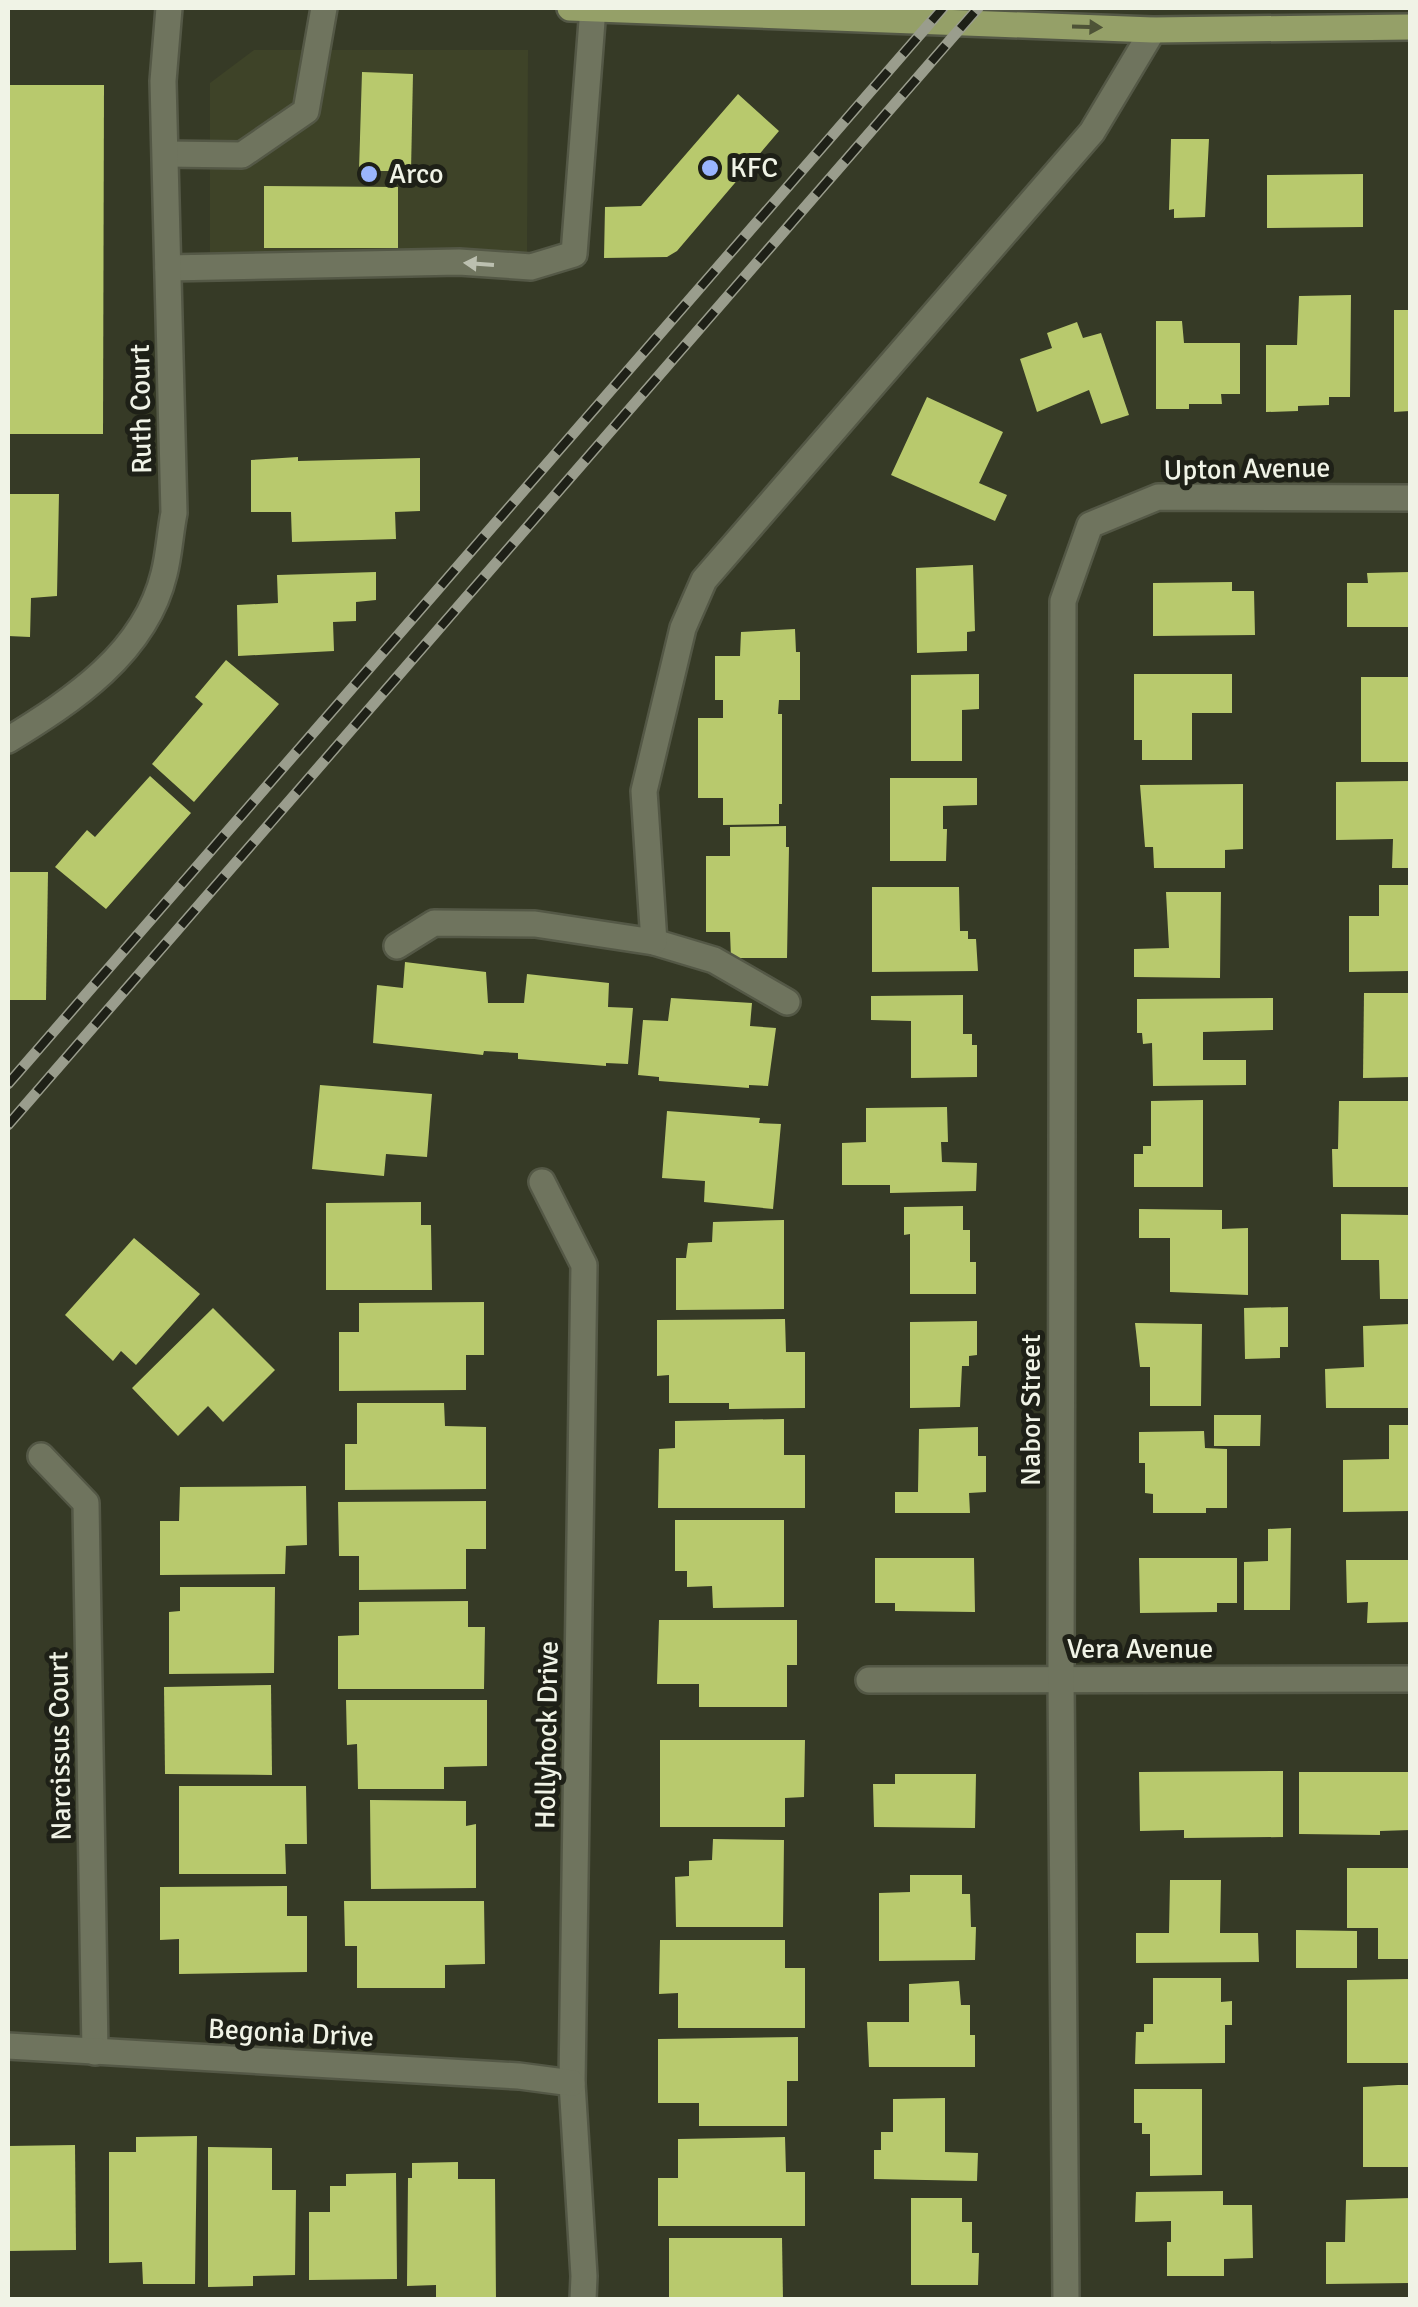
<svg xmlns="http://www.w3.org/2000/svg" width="1418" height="2307" font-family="Signika,sans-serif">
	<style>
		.built { fill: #3e4328 }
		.building { fill: #b8c96d }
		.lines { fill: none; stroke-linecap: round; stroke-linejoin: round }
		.minor-casing { stroke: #545846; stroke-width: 30 }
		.major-casing { stroke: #545846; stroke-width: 30 }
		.minor { stroke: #6f745e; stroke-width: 25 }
		.major { stroke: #95a068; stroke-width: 25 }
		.rail-casing { stroke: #9a9d8d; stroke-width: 11 }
		.rail { stroke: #1e2017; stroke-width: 8; stroke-dasharray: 22; stroke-linecap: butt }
		.oneway { fill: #4e5337 }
		.oneway2 { fill: #bcc0b0 }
		.poi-dot { fill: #9ab5fd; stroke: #1e2017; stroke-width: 4 }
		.labels { text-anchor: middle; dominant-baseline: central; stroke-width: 10; stroke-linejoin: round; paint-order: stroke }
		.poi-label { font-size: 28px; fill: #f0f3e6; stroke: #1e2017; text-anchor: start }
		.street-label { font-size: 28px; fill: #f0f3e6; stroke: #1e2017 }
	</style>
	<rect width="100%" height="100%" fill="#363a26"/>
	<!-- built -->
	<path class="built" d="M254,50H528L527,265H210V83Z"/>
	<!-- building -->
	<g class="building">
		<path d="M362,72L413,74L411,171H359Z"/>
		<path d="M8,85H104L103,434H8Z"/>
		<path d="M738,94L779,131L677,251L667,257L604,258L605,207L641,206Z"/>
		<path d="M1171,139H1209L1205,217L1174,218V209L1169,210Z"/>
		<path d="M1363,174V227L1267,228V175Z"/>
		<path d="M264,186L398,187V248H264Z"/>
		<path d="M1351,295L1350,397H1329V405L1298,406V411L1266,412V345H1297L1299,296Z"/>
		<path d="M1394,310H1410V411L1394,412Z"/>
		<path d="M1156,321H1182L1184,343H1240V394H1221L1222,404H1189V409H1156Z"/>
		<path d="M1077,322L1083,338L1101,333L1129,415L1101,424L1089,390L1037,412L1020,359L1052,348L1047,333Z"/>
		<path d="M927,397L1003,432L979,483L1007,495L995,521L891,475Z"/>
		<path d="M298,457V461L420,458V511L395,512L396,539L292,542L291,512H251V460Z"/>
		<path d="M8,494H59L57,596L31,598L30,637L8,636Z"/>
		<path d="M973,565L975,631L967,632V651L917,653L916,568Z"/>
		<path d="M376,572V600L356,602V621L333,622L334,651L238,656L237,605L278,603L277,575Z"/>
		<path d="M1410,572V627H1347V583H1368L1367,573Z"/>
		<path d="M1232,582V591H1254L1255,635L1153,636V583Z"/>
		<path d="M795,629L796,652H800V700H779L778,714H782V804H779V824L723,825V798H698V718H723V700H715V656H740L741,632Z"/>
		<path d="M226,660L279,704L194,802L152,764L203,704L195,697Z"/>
		<path d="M979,674V709L962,710V761H911V675Z"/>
		<path d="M1134,674H1232V713H1192V760H1142V740H1134Z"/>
		<rect x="1361" y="677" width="49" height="85"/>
		<path d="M150,776L191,813L106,909L55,867L87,830L95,837Z"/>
		<path d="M890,778H977V805L943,806V829H947L946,861H890Z"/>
		<path d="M1410,781V868H1392L1393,839L1336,840V782Z"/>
		<path d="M1243,784V849L1225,850V868H1154L1153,847H1145L1140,785Z"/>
		<path d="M786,826V847H789L787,958H731L730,932H706V856H730V827Z"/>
		<path d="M8,872H48L46,1000H8Z"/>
		<path d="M1379,885H1410V971L1349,972V916H1379Z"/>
		<path d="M872,887H959L960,931H968V939H976L978,971L872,972Z"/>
		<path d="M1166,892H1221L1220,978L1134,977V949L1169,948Z"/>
		<path d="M405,962L486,972L488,1003H524L527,974L609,983L608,1007L633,1008L628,1064L606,1063V1066L518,1059V1053L484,1051L483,1055L373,1043L377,985L403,988Z"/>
		<path d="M1364,993H1410V1077L1363,1078Z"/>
		<path d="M963,995V1034H972V1045H977V1077L911,1078V1021L871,1020V996Z"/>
		<path d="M671,998L752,1003L750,1026L776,1028L768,1086L749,1085V1088L659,1081V1077L638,1075L643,1020L668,1021Z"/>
		<path d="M1273,998V1030L1203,1032V1060H1246V1085L1153,1086L1152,1043L1143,1044L1142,1033H1137V999Z"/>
		<path d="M320,1085L432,1094L427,1157L386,1154L384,1176L312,1169Z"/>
		<path d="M1203,1100V1187H1134V1154H1143V1146H1151V1101Z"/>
		<path d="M1339,1101H1410V1187H1333L1332,1149H1338Z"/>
		<path d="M947,1107L948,1142H941L942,1162L977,1163L976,1191L890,1193V1185H842V1143L866,1142V1108Z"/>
		<path d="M667,1111L760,1118L759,1123L781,1124L773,1209L704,1202L705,1181L662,1178Z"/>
		<path d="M421,1202V1225H431L432,1290H326V1203Z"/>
		<path d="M963,1206V1230H970V1262H976V1294H910V1234L904,1235V1207Z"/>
		<path d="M1139,1209L1222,1210V1229L1248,1228V1295L1170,1292V1238H1139Z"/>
		<path d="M1341,1214L1410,1215V1299H1380L1379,1260H1341Z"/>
		<path d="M784,1220V1309L676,1310V1258H686L688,1243L712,1242L713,1222Z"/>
		<path d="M134,1238L200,1294L136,1365L121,1351L113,1361L65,1315Z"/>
		<path d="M484,1302V1355H466V1390L339,1391V1332H359V1303Z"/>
		<path d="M1288,1307V1347H1280V1358L1245,1359L1244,1308Z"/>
		<path d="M213,1308L275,1370L223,1422L208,1406L178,1436L132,1388Z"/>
		<path d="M785,1319L786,1352H805V1408L729,1409V1403H669V1375L657,1376V1320Z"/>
		<path d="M977,1321V1355L969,1356V1366H962L960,1407L910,1408V1322Z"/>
		<path d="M1135,1323L1202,1324L1201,1406H1150V1367H1140Z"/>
		<path d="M1410,1324V1408H1326L1325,1369L1364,1367L1363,1326Z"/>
		<path d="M357,1403H444L445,1426L486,1427V1489L345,1490V1444H357Z"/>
		<path d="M1214,1415H1261L1260,1446H1214Z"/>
		<path d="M784,1419V1455H805V1508H658L659,1449L675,1448V1421Z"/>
		<path d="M1389,1425H1410V1511L1343,1512V1460L1389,1459Z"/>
		<path d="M978,1427V1456H986V1492L969,1493L970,1513H895V1492H918L919,1429Z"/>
		<path d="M1204,1431L1205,1448L1227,1449V1508H1206V1513H1153V1494L1145,1493V1463H1139V1432Z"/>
		<path d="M306,1486L307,1545L286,1546L285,1574L160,1575V1521H179L180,1487Z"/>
		<path d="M486,1501V1549H466V1589L359,1590V1556H339L338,1502Z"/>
		<path d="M675,1520H784V1607L713,1608L712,1586L687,1587V1571H675Z"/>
		<path d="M1291,1528L1290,1610H1244V1562L1268,1561V1529Z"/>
		<path d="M875,1558H974L975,1612L895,1611V1603H875Z"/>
		<path d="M1139,1558H1237V1603H1217V1612L1140,1613Z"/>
		<path d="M1346,1560H1410V1622L1367,1623L1368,1602L1347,1603Z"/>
		<path d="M180,1587H275L274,1673L169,1674V1612L180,1611Z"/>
		<path d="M468,1601V1627H485L484,1689H338V1636L359,1635V1602Z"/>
		<path d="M659,1620H797V1665H787V1707H699V1684H657Z"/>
		<path d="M271,1685L272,1775L165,1774L164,1687Z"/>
		<path d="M346,1700H487V1766L444,1767V1789H358L357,1744L347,1745Z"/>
		<path d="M660,1740H805L804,1797L785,1798V1827H660Z"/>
		<path d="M1283,1771V1837L1184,1838V1830L1140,1831L1139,1772Z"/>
		<path d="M1299,1772H1410V1830L1380,1831V1835L1299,1834Z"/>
		<path d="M895,1774H976L975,1828L874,1827L873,1784H895Z"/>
		<path d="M179,1786H306L307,1844H285L286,1874H179Z"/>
		<path d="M370,1800L466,1801V1826L476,1824V1888L371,1889Z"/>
		<path d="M713,1839L784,1840L783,1927H676L675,1877L689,1876V1861L712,1860Z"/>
		<path d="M1347,1868H1410V1959H1378V1928H1347Z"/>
		<path d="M910,1875H962V1894H970L971,1927H976L975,1960L879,1961V1893L910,1892Z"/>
		<path d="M1170,1880H1221L1220,1933H1258L1259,1962L1136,1963V1933H1169Z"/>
		<path d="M287,1886V1916H307V1972L179,1974V1939L160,1940V1887Z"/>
		<path d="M344,1901H484L485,1964L445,1965V1988H357V1946H345Z"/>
		<path d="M1296,1930L1357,1931V1968H1296Z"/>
		<path d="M660,1940H785V1968H805V2028H678V1993L659,1994Z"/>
		<path d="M1153,1978H1221V2002L1232,2001V2025H1225V2063L1135,2064L1136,2032H1144V2024H1153Z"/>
		<path d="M1410,1979V2063H1347V1980Z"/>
		<path d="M959,1981L961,2005H970V2035H975V2067H869L867,2022H909V1984Z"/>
		<path d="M798,2037V2081H787V2126H699V2103H658V2039Z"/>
		<path d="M1398,2085H1410V2167H1363V2087Z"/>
		<path d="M1134,2089H1202V2175L1150,2176V2134H1142V2123H1134Z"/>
		<path d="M945,2098V2152L978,2153L977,2181L874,2179V2150H881V2132H893V2099Z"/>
		<path d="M197,2136L195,2284H143L142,2262L109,2263V2152H136V2137Z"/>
		<path d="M785,2137L786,2172H805V2226H658V2178H678V2139Z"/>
		<path d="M75,2145L76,2250L8,2251V2146Z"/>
		<path d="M208,2147L272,2148V2190H296L295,2275L253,2276V2286L208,2287Z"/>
		<path d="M458,2162V2179H495L496,2300H436V2285L407,2286L408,2178H412V2163Z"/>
		<path d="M396,2173L397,2279L309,2280V2212H330V2186H346V2174Z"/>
		<path d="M1223,2191V2205H1252L1253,2258L1224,2259V2276H1167V2242H1171V2221L1135,2222L1136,2192Z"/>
		<path d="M911,2198H962V2222H972V2253H979L978,2285H911Z"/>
		<path d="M1410,2198V2283L1326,2284V2242H1345L1346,2200Z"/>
		<path d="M669,2238H782L783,2300H669Z"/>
	</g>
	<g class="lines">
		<defs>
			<g id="minor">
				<path d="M166,154L242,155L306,111L324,8"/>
				<path d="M168,268L459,262L531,267L574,254L593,8"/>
				<path d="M8,740C72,701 145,653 164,574C169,555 170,533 174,513L163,81L169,8"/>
				<path d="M654,942L714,960L787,1002"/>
				<path d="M397,946L434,923L535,924L654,942L644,791L683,628L704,580L1092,132L1153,30"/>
				<path d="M542,1182L584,1265L572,2083L584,2276L583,2300"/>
				<path d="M41,1456L86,1503L95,2052"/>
				<path d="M869,1680L1410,1679"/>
				<path d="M8,2046L519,2076L572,2083"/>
				<path d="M1066,2300L1061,1679L1063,601L1090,525L1158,497L1410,498"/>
			</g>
			<path id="major" d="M570,8L1153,30L1410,27"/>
		</defs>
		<!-- minor casing -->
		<use href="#minor" class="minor-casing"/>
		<!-- major casing -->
		<use href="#major" class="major-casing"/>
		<!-- minor -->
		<use href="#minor" class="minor"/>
		<!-- major -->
		<use href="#major" class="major"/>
		<defs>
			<g id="rail">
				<path d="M8,1084L943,8"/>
				<path d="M8,1125L978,8"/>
			</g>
		</defs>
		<!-- rail casing -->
		<use href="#rail" class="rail-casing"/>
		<!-- rail -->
		<use href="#rail" class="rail"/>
	</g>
	<!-- one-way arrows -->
	<defs><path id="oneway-solid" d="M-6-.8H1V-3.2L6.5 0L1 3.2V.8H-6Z" transform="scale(2.5)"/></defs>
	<use class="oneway" href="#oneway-solid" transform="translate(1087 27) rotate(2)"/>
	<use class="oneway2" href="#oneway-solid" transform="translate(479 264) rotate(-176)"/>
	<!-- markers -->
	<g class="poi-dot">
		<circle cx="710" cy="168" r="10"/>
		<circle cx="369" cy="174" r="10"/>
	</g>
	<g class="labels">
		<!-- poi labels -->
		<g class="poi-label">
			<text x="730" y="168">KFC</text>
			<text x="389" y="174">Arco</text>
		</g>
		<!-- street labels -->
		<g class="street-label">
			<text transform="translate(141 409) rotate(-91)">Ruth Court</text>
			<text transform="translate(1247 469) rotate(-1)">Upton Avenue</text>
			<text transform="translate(1031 1410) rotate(-90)">Nabor Street</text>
			<text x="1140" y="1649">Vera Avenue</text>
			<text transform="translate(547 1735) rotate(-89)">Hollyhock Drive</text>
			<text transform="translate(60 1746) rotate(-91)">Narcissus Court</text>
			<text transform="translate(291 2033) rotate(3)">Begonia Drive</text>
		</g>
	</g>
	<!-- border -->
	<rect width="1418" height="2307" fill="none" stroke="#f0f3e6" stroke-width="20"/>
</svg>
